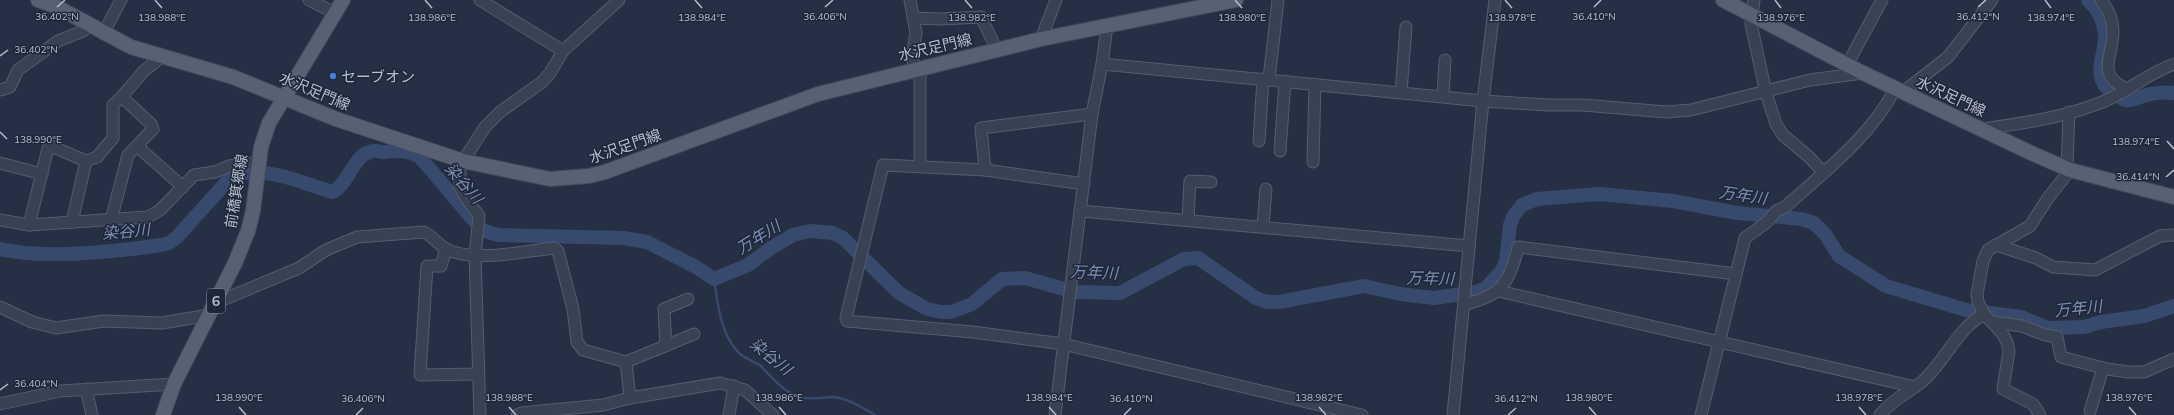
<svg xmlns="http://www.w3.org/2000/svg" width="2174" height="415" font-family="Mulish,'Noto Sans JP',sans-serif">
	<style>
		.lines { fill: none; stroke-linecap: round; stroke-linejoin: round }
		.stream { stroke: #37496c; stroke-width: 2.5 }
		.river { stroke: #37496c; stroke-width: 14 }
		.minor-casing { stroke: #555d6d; stroke-width: 13 }
		.major-casing { stroke: #434b5c; stroke-width: 16 }
		.minor { stroke: #394253; stroke-width: 11 }
		.major { stroke: #576173; stroke-width: 14 }
		.ticks { fill: none; stroke: #b7becd; stroke-width: 1.5 }
		.shop-dot { fill: #3f7fe0; stroke: #1e2739; stroke-width: 1.5 }
		.labels { text-anchor: middle; dominant-baseline: central; stroke-width: 3; stroke-linejoin: round; paint-order: stroke }
		.shield { fill: #1e2739; stroke: #8991a1; stroke-width: 1 }
		.shield-label { font-size: 14px; font-weight: bold; fill: #b7becd }
		.street-label { font-size: 15px; fill: #b7becd; stroke: #1e2739 }
		.poi-label { font-size: 15px; fill: #b7becd; stroke: #1e2739; text-anchor: start }
		.water-label { font-size: 16px; font-style: italic; fill: #7c90b6; stroke: #1e2739 }
		.ticks-label { font-size: 10px; text-anchor: middle; fill: #b7becd; stroke: #1e2739; stroke-width: 3; stroke-linejoin: round; paint-order: stroke }
	</style>
	<rect width="100%" height="100%" fill="#253044"/>
	<g class="lines">
		<!-- stream -->
		<path class="stream" d="M714,279C718,304 720,334 739,353C745,359 755,361 762,367C775,381 786,395 806,398C815,399 824,397 833,397C848,398 863,408 875,415"/>
		<!-- river -->
		<g class="river">
			<path d="M2088,0C2098,9 2104,20 2105,35C2106,54 2090,78 2112,92C2116,95 2121,99 2125,100C2132,101 2137,98 2143,96C2153,93 2164,92 2174,93"/>
			<path d="M0,249C45,259 114,252 161,245L169,243L177,237L231,177C264,164 301,183 333,192C350,182 354,153 373,151C377,150 381,153 385,152C402,151 402,149 419,156L482,230L498,235L624,238L647,242L696,267L714,279L748,265L771,248L793,235L810,231L833,233L843,238L899,293L927,309L941,312H951L972,304L1002,279L1025,278L1075,292L1120,293L1184,259L1198,258L1256,298L1267,302H1279L1364,286L1400,294L1434,298L1476,292L1486,288L1502,270L1506,262L1510,225L1514,215L1522,205L1537,199L1599,194L1673,201L1737,213L1801,219L1814,223L1825,234L1839,256L1886,286L1966,310L2021,317L2048,328L2084,327L2101,322L2144,316L2174,306"/>
		</g>
		<defs>
			<g id="minor">
				<path d="M309,0L335,13"/>
				<path d="M480,0L563,51"/>
				<path d="M910,0L916,33L912,57L915,69"/>
				<path d="M1754,0L1751,24L1766,93L1776,124L1783,135L1809,157L1823,172"/>
				<path d="M2101,0C2108,9 2113,20 2113,32C2113,57 2095,75 2127,89"/>
				<path d="M914,18L940,19L981,17L997,50"/>
				<path d="M103,34L121,0"/>
				<path d="M1041,39L1056,0"/>
				<path d="M1102,64L1483,101L1548,105H1583L1666,112L1691,110L1810,80L1863,73"/>
				<path d="M1847,65L1882,0"/>
				<path d="M920,68V166"/>
				<path d="M1269,79L1278,0"/>
				<path d="M0,90L10,87L18,70L58,41L83,31L88,25"/>
				<path d="M1401,92L1406,27"/>
				<path d="M1903,92L1948,57L1992,0"/>
				<path d="M1443,96L1445,60"/>
				<path d="M1983,129C2025,123 2068,117 2107,100C2131,89 2149,73 2174,64"/>
				<path d="M1259,141L1263,79"/>
				<path d="M137,146L183,187"/>
				<path d="M1280,151L1285,81"/>
				<path d="M1313,162L1315,84"/>
				<path d="M0,163L42,174"/>
				<path d="M2067,168L2069,112"/>
				<path d="M985,170L981,128L1092,114"/>
				<path d="M1084,184L985,170L883,165L846,318L847,321L973,332L1063,344L1362,415"/>
				<path d="M1081,211L1469,246"/>
				<path d="M0,220L29,225L148,217L160,210L194,175L215,172L229,166L259,162"/>
				<path d="M111,220L128,155L153,129L151,124L122,97"/>
				<path d="M1188,220L1190,181L1211,182"/>
				<path d="M72,222L86,161"/>
				<path d="M29,225L48,148L51,146L86,161L97,157L113,138V105C124,95 133,84 142,73C148,66 155,65 160,56"/>
				<path d="M1263,226L1266,189"/>
				<path d="M1996,245L2036,258L2053,267L2095,270L2160,236L2174,235"/>
				<path d="M446,249L441,266H427L420,375L478,374"/>
				<path d="M1498,291L1915,387"/>
				<path d="M215,303L299,268L326,250L357,237L424,232C432,236 438,244 446,249C473,263 525,251 554,248L558,251L573,309L577,342L583,350L626,362L630,398L720,383L745,390L773,415"/>
				<path d="M1464,304C1500,297 1510,283 1518,247L1736,274"/>
				<path d="M0,307L32,322L56,328L104,321L162,323L209,315"/>
				<path d="M1992,322L2022,326L2045,335L2057,337L2061,357L2107,369L2128,372H2144L2174,359"/>
				<path d="M666,346L664,309L688,299"/>
				<path d="M626,362L694,334"/>
				<path d="M86,389L92,415"/>
				<path d="M0,404L60,391L174,384"/>
				<path d="M2090,411L2103,368"/>
				<path d="M480,415L475,255L479,216L464,195L460,187V169L463,161L485,127L500,112L542,82L550,73L563,51L619,0"/>
				<path d="M517,415L521,413L603,405L630,398"/>
				<path d="M729,415L734,386"/>
				<path d="M1055,415L1092,114L1102,64L1107,26"/>
				<path d="M1453,415L1483,101L1495,0"/>
				<path d="M1701,415L1745,238L1767,222L1776,211L1785,207L1793,200C1830,167 1872,134 1895,89"/>
				<path d="M1880,415C1892,399 1911,392 1925,379C1947,358 1957,329 1984,314"/>
				<path d="M2040,415L2033,404L2003,389L2009,351L2007,342L2002,333L1984,314L1978,302L1977,294L1983,261L1988,250L2030,226L2048,198L2070,170"/>
			</g>
			<g id="major">
				<path d="M38,0L57,7L131,47L233,77L336,119L463,161L550,179L589,176L605,172L818,94L1041,39L1236,0"/>
				<path d="M1723,0L1863,73L2029,152L2070,170L2174,197"/>
				<path d="M163,415L174,384L235,263L248,231L253,211L261,147L269,123L343,0"/>
			</g>
		</defs>
		<!-- minor casing -->
		<use href="#minor" class="minor-casing"/>
		<!-- major casing -->
		<use href="#major" class="major-casing"/>
		<!-- minor -->
		<use href="#minor" class="minor"/>
		<!-- major -->
		<use href="#major" class="major"/>
	</g>
	<!-- ticks -->
	<path class="ticks" d="M155,0L162,8M425,0L432,8M695,0L702,8M965,0L972,8M1235,0L1242,8M1505,0L1512,8M1775,0L1781,8M2045,0L2051,8M57,7L65,0M825,7L833,0M1594,7L1601,0M1978,7L1986,0M0,56L8,50M0,132L7,139M2167,141L2174,149M2166,177L2174,170M0,390L8,384M239,407L246,415M509,407L516,415M779,407L786,415M1049,407L1056,415M1319,407L1326,415M1589,407L1596,415M1859,407L1866,415M2129,407L2136,415M356,415L363,408M1124,415L1131,408M1508,415L1516,408"/>
	<!-- markers -->
	<circle class="shop-dot" cx="333" cy="76" r="4"/>
	<g class="labels">
		<!-- shield labels -->
		<rect class="shield" x="207" y="289" width="18" height="24" rx="3"/>
		<g class="shield-label">
			<text x="216" y="301">6</text>
		</g>
		<!-- street labels -->
		<g class="street-label">
			<text transform="translate(935 47) rotate(-13)">水沢足門線</text>
			<text transform="translate(315 91) rotate(23)">水沢足門線</text>
			<text transform="translate(1951 96) rotate(25)">水沢足門線</text>
			<text transform="translate(625 146) rotate(-19)">水沢足門線</text>
			<text transform="translate(236 191) rotate(-81)">前橋箕郷線</text>
		</g>
		<!-- poi labels -->
		<g class="poi-label">
			<text x="341" y="76">セーブオン</text>
		</g>
		<!-- water labels -->
		<g class="water-label">
			<text transform="translate(464 183) rotate(49)">染谷川</text>
			<text transform="translate(1743 195) rotate(8)">万年川</text>
			<text transform="translate(126 231) rotate(-5)">染谷川</text>
			<text transform="translate(758 237) rotate(-32)">万年川</text>
			<text transform="translate(1094 272) rotate(2)">万年川</text>
			<text transform="translate(1430 278) rotate(1)">万年川</text>
			<text transform="translate(2078 308) rotate(-6)">万年川</text>
			<text transform="translate(771 356) rotate(39)">染谷川</text>
		</g>
	</g>
	<g class="ticks-label">
		<text x="57" y="20">36.402°N</text>
		<text x="825" y="20">36.406°N</text>
		<text x="1594" y="20">36.410°N</text>
		<text x="1978" y="20">36.412°N</text>
		<text x="162" y="21">138.988°E</text>
		<text x="432" y="21">138.986°E</text>
		<text x="702" y="21">138.984°E</text>
		<text x="972" y="21">138.982°E</text>
		<text x="1242" y="21">138.980°E</text>
		<text x="1512" y="21">138.978°E</text>
		<text x="1781" y="21">138.976°E</text>
		<text x="2051" y="21">138.974°E</text>
		<text x="36" y="53">36.402°N</text>
		<text x="38" y="143">138.990°E</text>
		<text x="2136" y="145">138.974°E</text>
		<text x="2138" y="180">36.414°N</text>
		<text x="36" y="387">36.404°N</text>
		<text x="239" y="401">138.990°E</text>
		<text x="509" y="401">138.988°E</text>
		<text x="779" y="401">138.986°E</text>
		<text x="1049" y="401">138.984°E</text>
		<text x="1319" y="401">138.982°E</text>
		<text x="1589" y="401">138.980°E</text>
		<text x="1859" y="401">138.978°E</text>
		<text x="2129" y="401">138.976°E</text>
		<text x="363" y="402">36.406°N</text>
		<text x="1131" y="402">36.410°N</text>
		<text x="1516" y="402">36.412°N</text>
	</g>
</svg>
